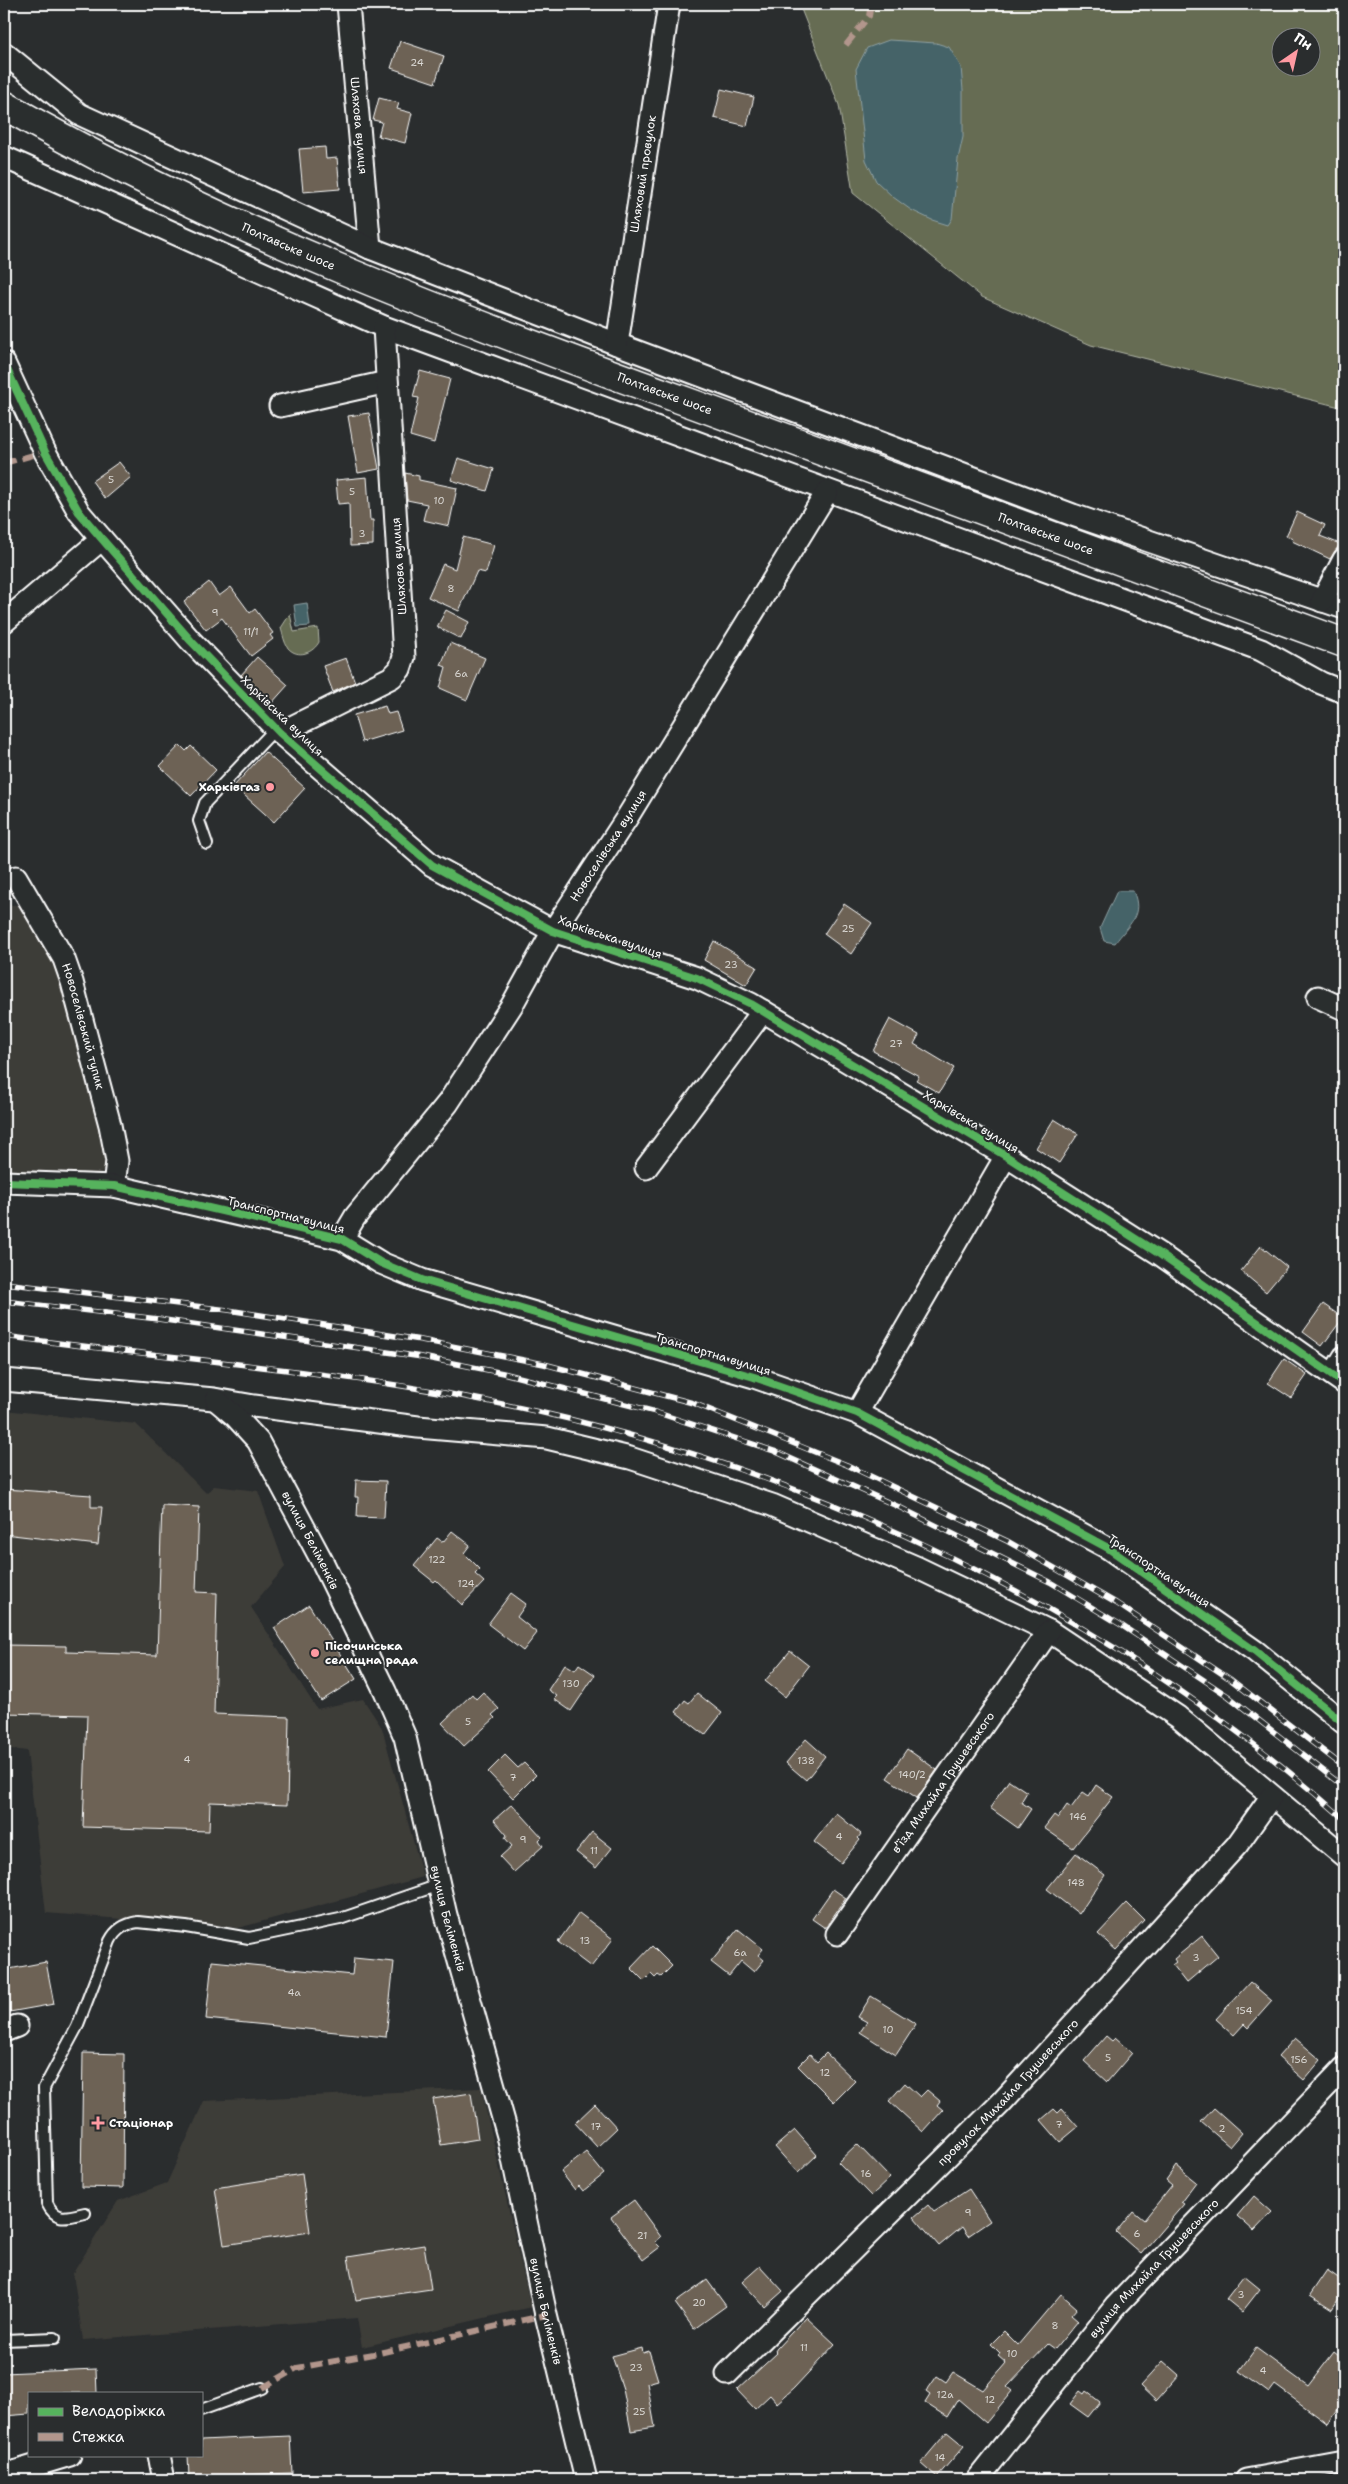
<svg xmlns="http://www.w3.org/2000/svg" width="1348" height="2484" font-family="'Shantell Sans',sans-serif">
	<style>
		.built { fill: #3e3d39 }
		.green { fill: #666c52; stroke: #b2b6a8; fill-rule: evenodd }
		.water { fill: #456368; stroke: #8fa1a4 }
		.building { fill: #6d6254; stroke: #fff }
		.lines { fill: none; stroke-linecap: round; stroke-linejoin: round }
		.service-casing { stroke: #fff; stroke-width: 14 }
		.minor-casing { stroke: #fff; stroke-width: 25 }
		.trunk-casing { stroke: #fff; stroke-width: 31 }
		.service { stroke: #2a2d2e; stroke-width: 10 }
		.minor { stroke: #2a2d2e; stroke-width: 21 }
		.trunk { stroke: #2a2d2e; stroke-width: 28 }
		.rail-casing { stroke: #fff; stroke-width: 5.5 }
		.rail { stroke: #2a2d2e; stroke-width: 4; stroke-dasharray: 11; stroke-linecap: butt }
		.quiet { stroke: #b2968c; stroke-width: 6; stroke-dasharray: 12 6; stroke-linecap: butt }
		.cycleway-casing { stroke: #2a2d2e; stroke-width: 11 }
		.cycleway { stroke: #56b35d; stroke-width: 8 }
		.poi-dot { fill: #ff9aa2; stroke: #2a2d2e; stroke-width: 2 }
		.labels { text-anchor: middle; dominant-baseline: central; stroke-width: 4; stroke-linejoin: round; paint-order: stroke }
		.number-label { font-size: 10px; fill: #dad8d4 }
		.street-label { font-size: 12px; fill: #fff; stroke: #2a2d2e }
		.poi-label { font-size: 12px; font-weight: bold; fill: #fff; stroke: #2a2d2e; text-anchor: start }
	</style>
	<rect width="100%" height="100%" fill="#2a2d2e"/>
	<filter id="ink" filterUnits="userSpaceOnUse"><feTurbulence type="fractalNoise" baseFrequency=".02" numOctaves="2"/><feDisplacementMap in="SourceGraphic" scale="10" xChannelSelector="R" yChannelSelector="G"/><feConvolveMatrix kernelMatrix="1 2 1 2 8 2 1 2 1" color-interpolation-filters="sRGB"/></filter>
	<g filter="url(#ink)">
		<!-- built -->
		<g class="built">
			<path d="M22,904L43,930L86,1057L110,1162L99,1176L4,1171V906Z"/>
			<path d="M4,1410L136,1424L206,1493L214,1486L258,1491L285,1567L251,1607L317,1709L363,1699L382,1728L423,1877L238,1928L46,1913L27,1751L4,1748Z"/>
			<path d="M481,2088L531,2307L362,2347L357,2318L83,2340L73,2273L118,2201L167,2183L204,2101Z"/>
		</g>
		<!-- green -->
		<g class="green">
			<path d="M799,4H1344V408L1091,345L982,297L853,193L839,105ZM1280,38H1310V68H1280Z"/>
			<path d="M290,614L294,632L318,628L319,642C313,653 298,659 288,648C284,642 283,635 281,628Z"/>
		</g>
		<!-- water -->
		<g class="water">
			<path d="M889,40L936,43L949,47L961,67L963,90V137L958,159L952,219L948,225L932,220L911,210L893,197L876,181L866,160L856,69L867,48Z"/>
			<path d="M307,603L310,626L297,627L294,605Z"/>
			<path d="M1117,891H1133C1144,915 1129,924 1115,943L1104,941L1100,928Z"/>
		</g>
		<!-- building -->
		<g class="building">
			<path d="M400,41L444,56L435,83L391,68Z"/>
			<path d="M721,89L754,97L747,126L714,118Z"/>
			<path d="M379,98L399,103L397,109L412,113L405,143L378,136L382,122L373,120Z"/>
			<path d="M325,147L326,159L337,158L340,189L303,192L299,149Z"/>
			<path d="M420,371L450,379L434,443L410,436L419,398L413,397Z"/>
			<path d="M369,413L379,469L358,473L348,416Z"/>
			<path d="M458,458L494,469L487,491L451,480Z"/>
			<path d="M119,462L131,477L105,499L92,481Z"/>
			<path d="M405,473L419,476V480L457,488L449,526L423,520L427,504L407,500Z"/>
			<path d="M367,477L370,520H373V545L350,546L349,503L338,504L336,480Z"/>
			<path d="M1297,512L1325,525L1320,536L1340,544L1330,559L1292,541L1293,539L1286,536Z"/>
			<path d="M463,537L494,545L486,573L477,571L459,611L428,597L443,564L455,569Z"/>
			<path d="M209,582L219,596L231,587L250,613L255,609L273,633L270,635L273,639L251,656L222,618L206,630L184,602Z"/>
			<path d="M446,610L469,622L461,639L437,627Z"/>
			<path d="M450,643L485,658L467,700L440,688L446,667L441,665Z"/>
			<path d="M257,657L288,685L271,704L241,675Z"/>
			<path d="M346,658L355,682L333,692L323,666Z"/>
			<path d="M385,706L388,714L396,712L402,730L362,742L354,715Z"/>
			<path d="M180,745L186,751L191,746L216,770L191,796L160,766Z"/>
			<path d="M265,752L305,788L274,822L234,786Z"/>
			<path d="M844,904L872,923L851,954L824,934Z"/>
			<path d="M714,941L757,967L746,985L704,960Z"/>
			<path d="M890,1019L919,1035L914,1044L954,1068L939,1093L916,1080L919,1076L873,1051Z"/>
			<path d="M1054,1119L1078,1134L1059,1163L1036,1148Z"/>
			<path d="M1261,1246L1287,1267L1266,1292L1241,1271Z"/>
			<path d="M1323,1304L1343,1318L1322,1346L1303,1332Z"/>
			<path d="M1284,1359L1307,1375L1291,1398L1268,1383Z"/>
			<path d="M356,1480L386,1481L384,1518L357,1517L358,1497H355Z"/>
			<path d="M4,1489L91,1495V1507H102L98,1545L4,1534Z"/>
			<path d="M162,1505L199,1507L196,1592L217,1593L214,1714L289,1717L287,1805L210,1802L209,1831L83,1827L87,1715L4,1713V1645L66,1646V1652L157,1655Z"/>
			<path d="M452,1531L470,1545L464,1553L480,1569L475,1574L484,1582L462,1605L436,1580L434,1582L414,1566L437,1538L443,1542Z"/>
			<path d="M511,1593L526,1604L517,1617L537,1633L523,1651L488,1624Z"/>
			<path d="M309,1605L356,1679L321,1701L274,1628Z"/>
			<path d="M790,1651L809,1666L785,1697L765,1681Z"/>
			<path d="M565,1664L575,1670L579,1664L595,1675L571,1711L554,1699L557,1696L548,1690Z"/>
			<path d="M483,1692L499,1709L492,1715L495,1718L464,1746L442,1723L472,1694L476,1699Z"/>
			<path d="M697,1693L722,1713L705,1735L676,1712L685,1700L689,1703Z"/>
			<path d="M806,1739L825,1756L806,1780L786,1763Z"/>
			<path d="M907,1749L937,1770L917,1798L887,1778Z"/>
			<path d="M505,1755L518,1768L524,1763L536,1775L513,1798L488,1772Z"/>
			<path d="M1009,1780L1027,1792L1021,1802L1031,1809L1018,1828L990,1808Z"/>
			<path d="M1096,1785L1113,1797L1073,1848L1044,1828L1054,1815L1058,1818L1067,1805L1071,1808L1083,1792L1089,1796Z"/>
			<path d="M512,1804L542,1837L539,1840L543,1846L514,1872L500,1857L512,1846L505,1838L507,1835L494,1820Z"/>
			<path d="M836,1813L861,1834L858,1838L860,1840L841,1863L814,1842Z"/>
			<path d="M592,1832L612,1848L596,1868L576,1852Z"/>
			<path d="M1076,1853L1105,1875L1079,1914L1047,1889Z"/>
			<path d="M833,1889L846,1898L825,1928L812,1919Z"/>
			<path d="M1127,1903L1144,1920L1116,1950L1098,1934Z"/>
			<path d="M579,1913L613,1939L591,1967L558,1942Z"/>
			<path d="M738,1929L763,1949L758,1955L764,1960L754,1972L741,1961L729,1976L711,1962Z"/>
			<path d="M1202,1936L1218,1956L1186,1983L1172,1965L1176,1962L1174,1959Z"/>
			<path d="M652,1946L672,1966L661,1977L658,1975L655,1978L651,1974L644,1981L631,1968Z"/>
			<path d="M354,1958L394,1962L386,2037L206,2019L212,1961L352,1975Z"/>
			<path d="M46,1962L54,2004L4,2013V1970Z"/>
			<path d="M1250,1982L1272,2001L1248,2028L1244,2024L1234,2035L1216,2019Z"/>
			<path d="M871,1996L916,2024L896,2055L860,2032L867,2022L858,2017Z"/>
			<path d="M1106,2036L1112,2041L1115,2038L1132,2053L1107,2082L1084,2061Z"/>
			<path d="M1295,2038L1321,2060L1304,2080L1278,2057Z"/>
			<path d="M83,2053L124,2054L123,2188L81,2187Z"/>
			<path d="M826,2053L855,2081L834,2102L798,2066L810,2054L817,2062Z"/>
			<path d="M905,2083L920,2097L927,2090L940,2101L937,2105L943,2110L923,2132L889,2101Z"/>
			<path d="M471,2093L478,2139L441,2145L433,2099Z"/>
			<path d="M595,2104L617,2128L597,2147L575,2123Z"/>
			<path d="M1214,2108L1242,2133L1230,2147L1201,2122Z"/>
			<path d="M1054,2109L1058,2113L1062,2109L1078,2127L1060,2142L1041,2120Z"/>
			<path d="M795,2130L817,2155L798,2173L775,2147Z"/>
			<path d="M857,2144L890,2178L871,2196L838,2162Z"/>
			<path d="M586,2152L604,2174L583,2191L579,2186L575,2190L561,2172Z"/>
			<path d="M1176,2166L1196,2182L1181,2202L1184,2204L1141,2254L1116,2232L1133,2211L1144,2220L1172,2185L1166,2180Z"/>
			<path d="M302,2174L310,2232L224,2245L215,2188Z"/>
			<path d="M969,2189L990,2221L968,2236L962,2227L939,2246L914,2217L928,2205L934,2212Z"/>
			<path d="M1254,2196L1272,2212L1254,2231L1237,2216Z"/>
			<path d="M634,2200L661,2237L655,2242L660,2247L643,2260L611,2217Z"/>
			<path d="M424,2245L431,2289L356,2300L348,2257Z"/>
			<path d="M760,2266L783,2291L765,2307L742,2282Z"/>
			<path d="M1327,2270L1344,2282V2291L1332,2309L1310,2295Z"/>
			<path d="M1244,2276L1260,2289L1242,2312L1226,2299Z"/>
			<path d="M707,2280L726,2306L694,2329L675,2303Z"/>
			<path d="M1061,2294L1077,2308L1071,2315L1078,2321L1055,2349L1048,2344L1007,2387L1012,2391L986,2423L958,2399L947,2417L925,2403L930,2395L926,2392L937,2376L946,2382L953,2372L983,2390L1006,2363L998,2356L1000,2353L991,2344L1004,2331L1018,2345Z"/>
			<path d="M806,2317L835,2344L794,2388L777,2403L770,2395L755,2409L737,2390L777,2353L775,2351L777,2348Z"/>
			<path d="M642,2348L643,2353L649,2351L658,2380L647,2383L655,2427L631,2431L623,2389L612,2356Z"/>
			<path d="M1256,2348L1308,2386L1334,2352L1344,2360V2402L1328,2424L1275,2385L1269,2393L1239,2371Z"/>
			<path d="M1163,2361L1179,2375L1156,2401L1140,2386Z"/>
			<path d="M96,2369L97,2393H29V2414L4,2416V2373Z"/>
			<path d="M1080,2391L1084,2394L1086,2391L1100,2402L1088,2417L1070,2404Z"/>
			<path d="M947,2432L964,2446L937,2477L921,2463Z"/>
			<path d="M290,2436L292,2473L189,2477L188,2455H201V2440Z"/>
		</g>
		<g class="lines">
			<defs>
				<g id="service">
					<path d="M207,844L199,821L205,803L276,728"/>
					<path d="M85,2213C67,2217 56,2222 47,2203L44,2088L77,2027L110,1941C116,1929 125,1924 138,1922L186,1927L249,1938L340,1919L439,1885"/>
					<path d="M4,2340L55,2338"/>
					<path d="M201,2410L262,2388"/>
				</g>
				<g id="minor">
					<path id="s1" d="M348,4L370,248"/>
					<path d="M4,53L79,114L370,248L617,344L1073,515L1344,608"/>
					<path d="M4,157L384,327L1261,650L1321,683L1344,692"/>
					<path id="s2" d="M617,344L669,4"/>
					<path d="M4,363L45,452L79,512L102,539L191,641L280,733L432,865L553,931L697,978L751,1004L1006,1156L1161,1255L1344,1383"/>
					<path d="M280,406L387,382"/>
					<path d="M1322,601L1344,559"/>
					<path d="M4,622L102,539"/>
					<path d="M280,733L392,677L400,669L404,657L384,327"/>
					<path id="s3" d="M16,877L64,959L72,982L110,1125L117,1161L114,1186"/>
					<path d="M1318,997L1344,1009"/>
					<path d="M646,1168L763,1011"/>
					<path d="M4,1182L114,1186L304,1230L342,1239L381,1263L422,1280L754,1377L857,1413L1108,1548L1255,1651L1344,1723"/>
					<path id="s4" d="M342,1239L355,1217L448,1103L512,1005L553,931L628,816L827,492"/>
					<path d="M1333,1375L1344,1357"/>
					<path d="M4,1380L214,1399L254,1406L418,1427L547,1438L630,1458L772,1505L918,1568L1049,1631L1178,1717L1344,1856"/>
					<path id="s5" d="M216,1400L235,1416L258,1441L322,1561L385,1691L405,1737L446,1915L508,2136L546,2315L586,2480"/>
					<path d="M857,1413L1006,1156"/>
					<path id="s6" d="M837,1934L1049,1631"/>
					<path d="M4,2031L17,2026"/>
					<path id="s7" d="M727,2374L1001,2103L1237,1845L1271,1797"/>
					<path d="M159,2455L164,2480"/>
					<path d="M4,2475L70,2455"/>
					<path id="s8" d="M977,2480L1115,2307L1344,2068"/>
					<path d="M1246,2480L1344,2462"/>
				</g>
				<g id="trunk">
					<path id="s9" d="M4,105C222,231 460,319 696,405C912,485 1128,564 1344,643"/>
				</g>
			</defs>
			<!-- service casing -->
			<use href="#service" class="service-casing"/>
			<!-- minor casing -->
			<use href="#minor" class="minor-casing"/>
			<!-- trunk casing -->
			<use href="#trunk" class="trunk-casing"/>
			<!-- service -->
			<use href="#service" class="service"/>
			<!-- minor -->
			<use href="#minor" class="minor"/>
			<!-- trunk -->
			<use href="#trunk" class="trunk"/>
			<defs>
				<g id="rail">
					<path d="M4,1283L228,1310L421,1340L544,1364L693,1403L847,1465L1007,1541L1116,1603L1230,1679L1344,1767"/>
					<path d="M4,1301L158,1319L422,1357L503,1373L652,1411L774,1451L899,1507L1050,1582L1121,1625L1228,1696L1344,1787"/>
					<path d="M4,1336C170,1359 338,1370 502,1404C808,1467 1111,1611 1344,1819"/>
				</g>
			</defs>
			<!-- rail casing -->
			<use href="#rail" class="rail-casing"/>
			<!-- rail -->
			<use href="#rail" class="rail"/>
			<!-- quiet -->
			<g class="quiet">
				<path d="M846,45L869,16L871,4"/>
				<path d="M4,463L45,452"/>
				<path d="M262,2388L297,2368L379,2353L546,2315"/>
			</g>
			<defs>
				<g id="cycleway">
					<path d="M4,363L45,452L79,512L102,539L191,641L280,733L432,865L553,931L697,978L751,1004L1006,1156L1161,1255L1344,1383"/>
					<path d="M4,1182L114,1186L304,1230L342,1239L381,1263L422,1280L754,1377L857,1413L1108,1548L1255,1651L1344,1723"/>
				</g>
			</defs>
			<!-- cycleway casing -->
			<use href="#cycleway" class="cycleway-casing"/>
			<!-- cycleway -->
			<use href="#cycleway" class="cycleway"/>
		</g>
	</g>
	<!-- markers -->
	<g class="poi-dot">
		<circle cx="270" cy="787" r="5"/>
		<circle cx="315" cy="1653" r="5"/>
		<path d="M95.5 2115.5h5v5h5v5h-5v5h-5v-5h-5v-5h5z"/>
	</g>
	<g class="labels">
		<!-- number labels -->
		<g class="number-label">
			<text x="417" y="62">24</text>
			<text x="111" y="479">5</text>
			<text x="352" y="491">5</text>
			<text x="439" y="500">10</text>
			<text x="362" y="533">3</text>
			<text x="451" y="588">8</text>
			<text x="215" y="612">9</text>
			<text x="251" y="631">11/1</text>
			<text x="461" y="673">6а</text>
			<text x="848" y="928">25</text>
			<text x="731" y="964">23</text>
			<text x="896" y="1043">27</text>
			<text x="437" y="1559">122</text>
			<text x="466" y="1583">124</text>
			<text x="571" y="1683">130</text>
			<text x="468" y="1721">5</text>
			<text x="187" y="1759">4</text>
			<text x="806" y="1760">138</text>
			<text x="912" y="1774">140/2</text>
			<text x="513" y="1777">7</text>
			<text x="1078" y="1816">146</text>
			<text x="839" y="1836">4</text>
			<text x="523" y="1839">9</text>
			<text x="594" y="1850">11</text>
			<text x="1076" y="1882">148</text>
			<text x="585" y="1940">13</text>
			<text x="740" y="1952">6а</text>
			<text x="1196" y="1957">3</text>
			<text x="294" y="1992">4а</text>
			<text x="1244" y="2010">154</text>
			<text x="888" y="2029">10</text>
			<text x="1108" y="2057">5</text>
			<text x="1299" y="2059">156</text>
			<text x="825" y="2072">12</text>
			<text x="1059" y="2124">7</text>
			<text x="596" y="2126">17</text>
			<text x="1222" y="2128">2</text>
			<text x="866" y="2173">16</text>
			<text x="968" y="2212">9</text>
			<text x="1137" y="2233">6</text>
			<text x="642" y="2235">21</text>
			<text x="1241" y="2294">3</text>
			<text x="699" y="2302">20</text>
			<text x="1055" y="2325">8</text>
			<text x="804" y="2347">11</text>
			<text x="1012" y="2353">10</text>
			<text x="636" y="2367">23</text>
			<text x="1263" y="2370">4</text>
			<text x="945" y="2394">12а</text>
			<text x="990" y="2399">12</text>
			<text x="639" y="2411">25</text>
			<text x="940" y="2457">14</text>
		</g>
		<!-- street labels -->
		<g class="street-label">
			<text stroke="none"><textPath href="#s1" startOffset="122">Шляхова вулиця</textPath></text>
			<text stroke="none"><textPath href="#s2" startOffset="172">Шляховий провулок</textPath></text>
			<text stroke="none"><textPath href="#s9" startOffset="318">Полтавське шосе</textPath></text>
			<text stroke="none"><textPath href="#s9" startOffset="722">Полтавське шосе</textPath></text>
			<text stroke="none"><textPath href="#s9" startOffset="1128">Полтавське шосе</textPath></text>
			<text transform="translate(399 566) rotate(-94)">Шляхова вулиця</text>
			<text transform="translate(282 716) rotate(44)">Харківська вулиця</text>
			<text stroke="none"><textPath href="#s4" startOffset="476">Новоселівська вулиця</textPath></text>
			<text transform="translate(610 937) rotate(19)">Харківська вулиця</text>
			<text stroke="none"><textPath href="#s3" startOffset="165">Новоселівський тупик</textPath></text>
			<text transform="translate(971 1122) rotate(31)">Харківська вулиця</text>
			<text transform="translate(286 1215) rotate(14)">Транспортна вулиця</text>
			<text transform="translate(713 1354) rotate(17)">Транспортна вулиця</text>
			<text stroke="none"><textPath href="#s5" startOffset="171">вулиця Беліменків</textPath></text>
			<text transform="translate(1159 1571) rotate(34)">Транспортна вулиця</text>
			<text stroke="none"><textPath href="#s6" startOffset="185">в’їзд Михайла Грушевського</textPath></text>
			<text stroke="none"><textPath href="#s5" startOffset="576">вулиця Беліменків</textPath></text>
			<text stroke="none"><textPath href="#s7" startOffset="398">провулок Михайла Грушевського</textPath></text>
			<text stroke="none"><textPath href="#s8" startOffset="276">вулиця Михайла Грушевського</textPath></text>
			<text stroke="none"><textPath href="#s5" startOffset="981">вулиця Беліменків</textPath></text>
		</g>
		<!-- poi labels -->
		<g class="poi-label">
			<text x="260" y="787" text-anchor="end">Харківгаз</text>
			<text x="325" y="1646">Пісочинська<tspan x="325" dy="14">селищна рада</tspan></text>
			<text x="109" y="2123">Стаціонар</text>
		</g>
	</g>
	<!-- margin -->
	<rect width="1348" height="2484" fill="none" stroke="#2a2d2e" stroke-width="20"/>
	<rect x="10" y="10" width="1328" height="2464" fill="none" stroke="#fff" stroke-width="2" filter="url(#ink)"/>
	<!-- legend -->
	<rect x="28" y="2392" width="175" height="65" fill="#2a2d2e" stroke="#7f8182"/>
	<rect x="38" y="2408" width="25" height="8" fill="#56b35d" stroke="#7f8182"/>
	<text x="72" y="2416" font-size="15" fill="#ffffff">Велодоріжка</text>
	<rect x="38" y="2433" width="25" height="8" fill="#b2968c" stroke="#7f8182"/>
	<text x="72" y="2442" font-size="15" fill="#ffffff">Стежка</text>
	<!-- north arrow -->
	<g transform="translate(1296 52) rotate(34)"><circle r="24" fill="#2a2d2e" stroke="#7f8182"/>
	<path d="M0-4L9 19L0 12L-9 19Z" fill="#ff9aa2"/>
	<text y="-8" font-size="14" font-weight="bold" text-anchor="middle" fill="#ffffff">Пн</text>
	</g>
</svg>
